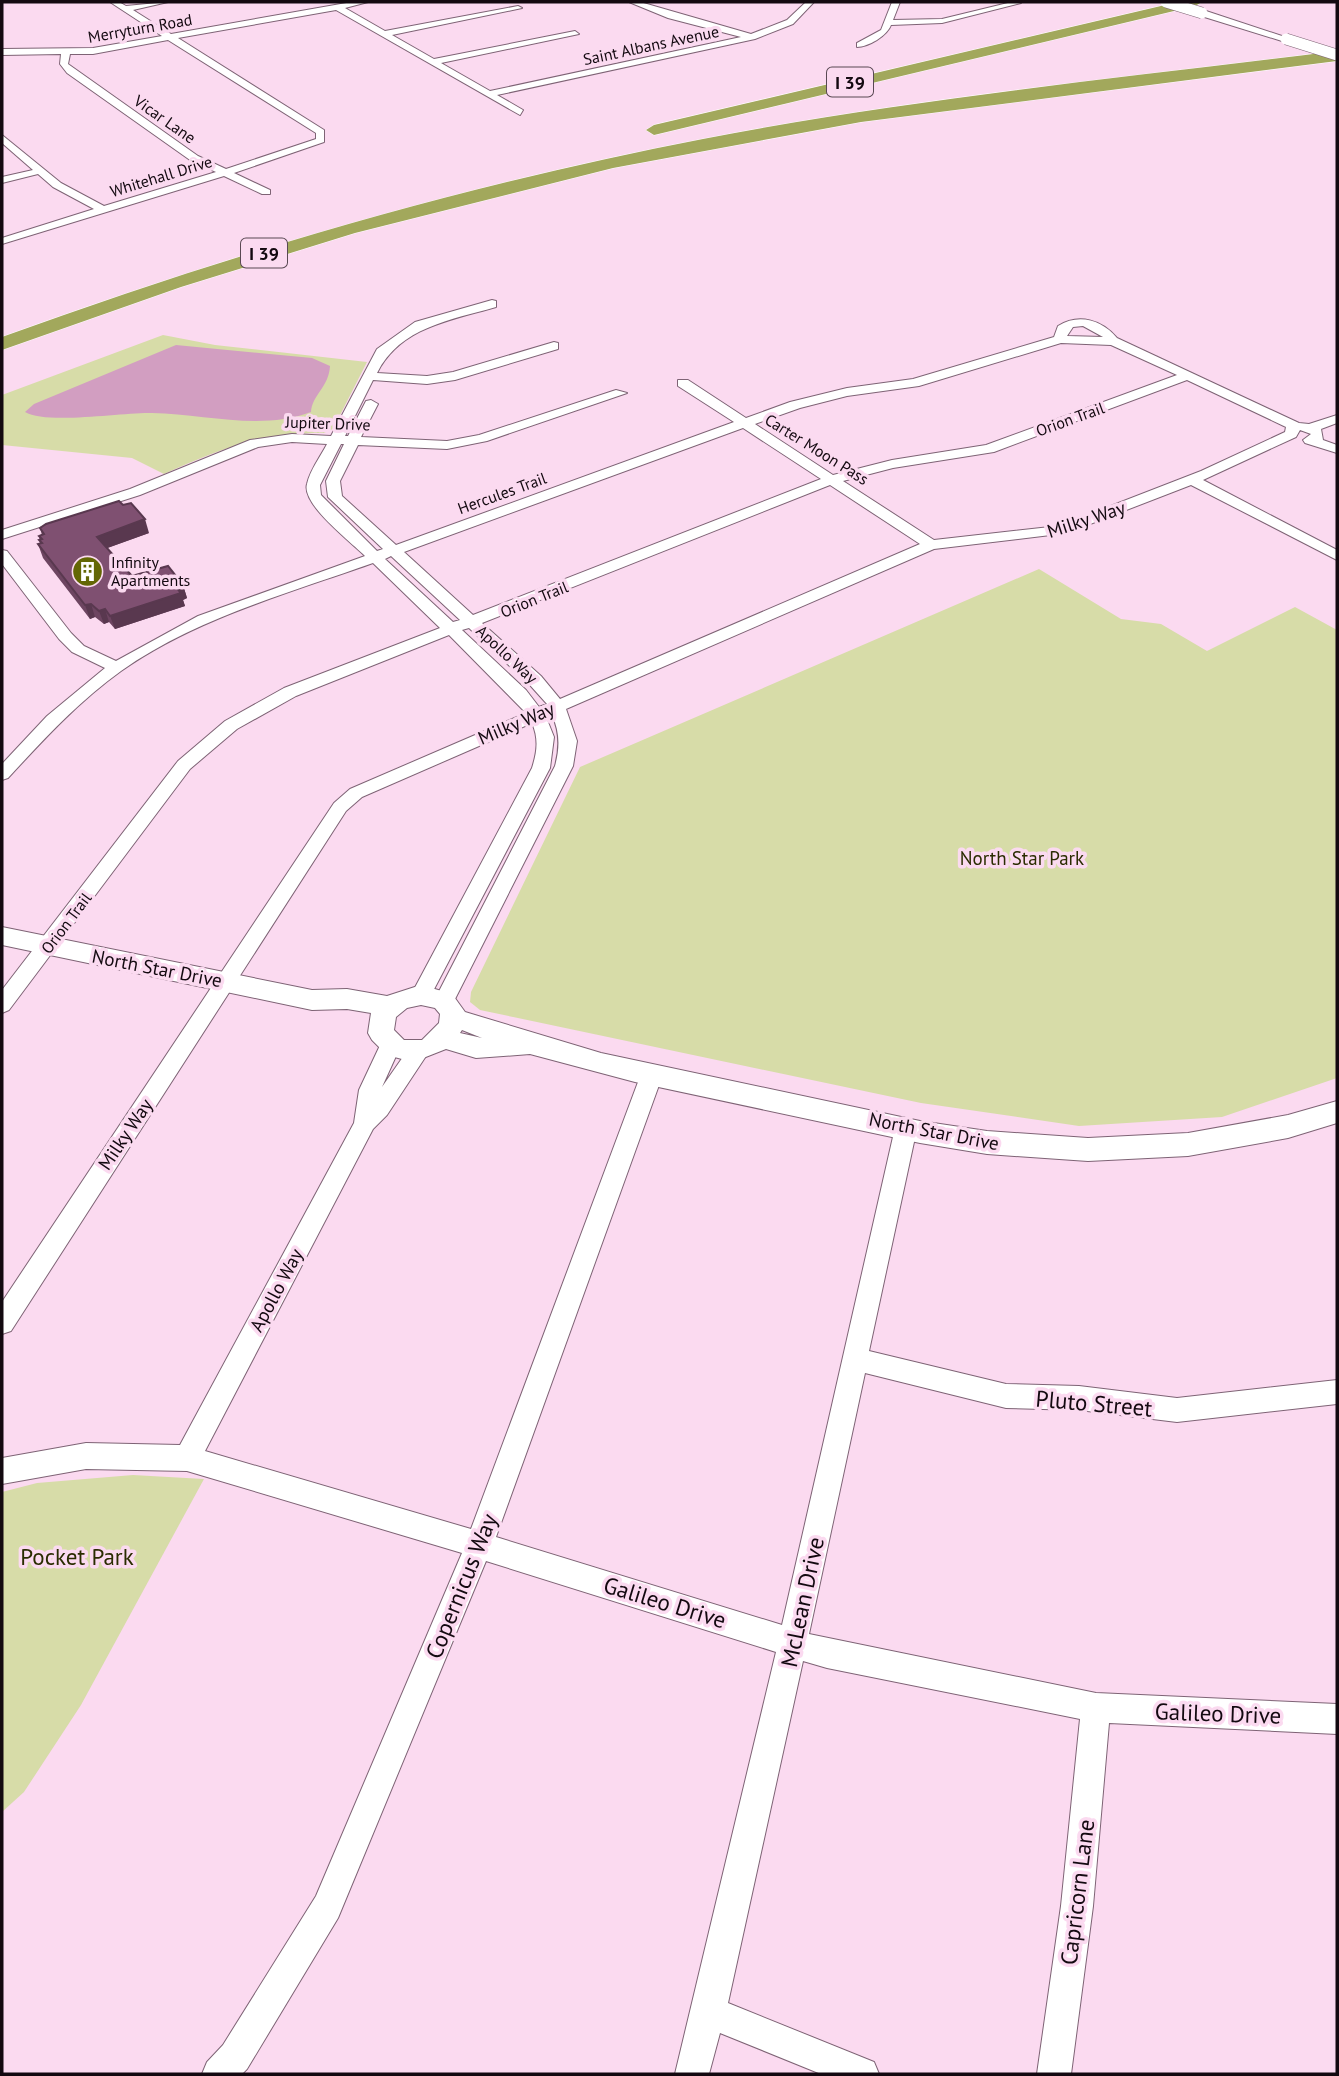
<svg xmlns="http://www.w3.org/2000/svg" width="1339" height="2076" font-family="'PT Sans',sans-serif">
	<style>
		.green { fill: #d7dca8 }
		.water { fill: #d29ec1 }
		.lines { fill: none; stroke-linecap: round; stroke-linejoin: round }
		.minor-casing { stroke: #7e6375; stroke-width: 2 }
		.tertiary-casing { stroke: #7e6375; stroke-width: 2 }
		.motorway-casing { stroke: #fff; stroke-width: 1 }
		.minor { fill: #fff; fill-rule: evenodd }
		.tertiary { fill: #fff; fill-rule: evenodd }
		.motorway { fill: #a2a85c; fill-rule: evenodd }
		.tertiary-bridge-casing { stroke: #7e6375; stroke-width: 12; stroke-linecap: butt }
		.tertiary-bridge { stroke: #fff; stroke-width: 11 }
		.wall { fill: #6d4561 }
		.shaded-wall { fill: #59384f }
		.building { fill: #7f5071; stroke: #59384f; stroke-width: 2 }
		.labels { text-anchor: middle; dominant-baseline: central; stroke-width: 7; stroke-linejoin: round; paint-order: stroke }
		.far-street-label { font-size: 16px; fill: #130910; stroke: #fbdaf0 }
		.far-poi-label { font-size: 16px; fill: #130910; stroke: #fbdaf0; text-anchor: start }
		.shield { fill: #fbdaf0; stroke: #594853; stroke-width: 2 }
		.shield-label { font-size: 18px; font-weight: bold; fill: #130910 }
		.street-label { font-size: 19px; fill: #130910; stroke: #fbdaf0 }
		.park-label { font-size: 19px; fill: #2a2c00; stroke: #fbdaf0 }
		.near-street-label { font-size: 23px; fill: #130910; stroke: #fbdaf0 }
		.near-park-label { font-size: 23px; fill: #2a2c00; stroke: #fbdaf0 }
	</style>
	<rect width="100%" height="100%" fill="#fbdaf0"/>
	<!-- green -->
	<g class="green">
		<path d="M163,335L215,345L367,362L333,429L324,433C258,433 223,448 164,474L132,458L2,445V395Z"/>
		<path d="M1039,569L1121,619L1161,624L1207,651L1295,607L1337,630V1078L1222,1117L1079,1126L921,1103L480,1010L470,1002L471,992L580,767Z"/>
		<path d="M133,1475L204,1479L81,1705L24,1792L2,1812V1492L37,1483Z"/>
	</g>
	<!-- water -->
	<path class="water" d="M176,345L312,358L330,366C329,387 312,395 311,412C261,431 204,414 152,413C123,412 47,425 25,412L34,404Z"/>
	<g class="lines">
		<defs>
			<g id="minor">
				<path d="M110,2H119L126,6L168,2L133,10L171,34L352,2H368L345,8L385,31L518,6L522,8L392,35L434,59L575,31L579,34L441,63L490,91L741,37L668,18L629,2H640L751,34L787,20L806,2H814L793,24L755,39L497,95L523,110L520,115L336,10L178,38L324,130V142L234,173L270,190V194H262L224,176L2,244V238L94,209L53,187L38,174L2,183V177L33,170L2,143V135L61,183L104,206L216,172L190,160L67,73L60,64L61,54L2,55V49L93,48L162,36ZM168,40L316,133V139L226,169L198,156L68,64L70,54H93Z"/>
				<path d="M892,2H900L893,20L942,19L1012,2L1021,3L942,23L891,25C887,36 868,47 857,47V43L881,30Z"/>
				<path d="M492,300L496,301V307C451,320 400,327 377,373L427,376L453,372L554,342L558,343V349L455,380L427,384L373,380L345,436H348L366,401L371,400L378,404L361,437L447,441L479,435L616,390L627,393L487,441L447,449L358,445L340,481L342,496L396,545L734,422L678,386V380H688L746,418L790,402L847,388L913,379L1054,337L1058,326C1079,313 1102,320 1117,338L1299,423L1309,424L1337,415V423L1321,429L1323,440L1337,445V453L1305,443L1303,440L1311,434L1300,430L1296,437L1203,480L1337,550V560L1191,485L1067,533L934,549L566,709L577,741L573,766L454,1001L451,1006H437L434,1001L555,766C560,748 560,732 552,715L546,717L554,737L550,768L431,995L428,1000H414L411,995L532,768C537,752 539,739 532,723L362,797L346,811L11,1331L2,1334V1302L334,803L350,789L526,713L449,635L296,696L237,729L190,769L9,1010L2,1013V990L178,761L225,721L284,688L440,628L373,563C289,593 194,619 121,671C79,701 43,740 8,778L2,780V764L47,716L105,668L72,652L59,639L2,564V550L7,551L71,633L84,646L116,661L198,616L365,556C351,542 301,504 307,484C310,470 321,456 327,444L292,442L258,447L140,495L2,539V530L130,489L250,440L292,434L331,436L377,349L415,322ZM1083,326L1103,337L1067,336L1073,327ZM1061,343L1111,345L1177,375L986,445L892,460L833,475L755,424L800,408L847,396L919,386ZM1187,380L1286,427L1285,432L1201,471L1059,526L934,540L843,481L893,468L994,452ZM743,428L821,479L473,615L404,552ZM341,444H344L326,481L328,497L383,549L377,551L321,495L320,485ZM830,485L920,544L560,699L541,676L482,623ZM391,556L460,620L453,622L385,559ZM469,628L529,684L547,704L539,707L526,690L462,630Z"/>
				<path d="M390,1037L397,1039L401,1045L382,1087L412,1044H426L430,1050L387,1115L373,1129L205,1451L471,1529L641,1074L644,1068L652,1066L660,1068L663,1074L496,1537L782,1625L895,1128L898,1122L906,1119L914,1122L917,1128L869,1351L1006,1384L1079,1386L1177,1398L1337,1380V1404L1177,1422L1079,1410L1006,1408L865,1373L809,1634L1096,1693L1337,1704V1734L1109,1723L1093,1906L1071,2074H1037L1061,1906L1080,1719L827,1668L803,1661L728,2003L874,2062L879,2074H821L720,2033L709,2074H675L776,1652L486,1561L338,1918L247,2069L242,2074H202L207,2062L223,2045L316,1896L462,1553L187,1471L86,1469L2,1484V1458L86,1443L180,1445L354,1123L359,1090L383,1039Z"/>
			</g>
			<g id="tertiary">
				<path d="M1198,11H1206L1291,39L1282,41L1198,15Z"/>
				<path d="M2,927L312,990L347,989L387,996L421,985L452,994L465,1012L601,1053L920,1121L987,1131L1088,1138L1188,1133L1288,1115L1337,1101V1123L1288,1138L1188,1156L1088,1161L987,1154L920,1143L635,1082L530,1054L476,1058L446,1049L413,1062L387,1055L372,1040L368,1033L371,1013L347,1009L312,1010L2,945ZM421,1005L435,1008L440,1014L439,1023L422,1040H404L394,1030L396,1017L407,1008ZM462,1030L482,1038L460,1033Z"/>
			</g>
			<g id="motorway">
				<path d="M1178,2H1202L1195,6L654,135L646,130L654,125Z"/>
				<path d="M1337,51V61L861,122L613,168L355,233L181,287L2,350V337C231,254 464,185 703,139C913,98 1125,78 1337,51Z"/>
			</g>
		</defs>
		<!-- minor casing -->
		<use href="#minor" class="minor-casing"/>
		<!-- tertiary casing -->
		<use href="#tertiary" class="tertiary-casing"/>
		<!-- motorway casing -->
		<use href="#motorway" class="motorway-casing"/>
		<!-- minor -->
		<use href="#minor" class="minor"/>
		<!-- tertiary -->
		<use href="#tertiary" class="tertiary"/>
		<!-- motorway -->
		<use href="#motorway" class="motorway"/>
		<defs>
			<g id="tertiary-bridge">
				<path d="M1166,2L1202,13"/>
				<path d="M1286,39L1337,55"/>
			</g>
		</defs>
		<!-- tertiary-bridge casing -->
		<use href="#tertiary-bridge" class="tertiary-bridge-casing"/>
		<!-- tertiary-bridge -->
		<use href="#tertiary-bridge" class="tertiary-bridge"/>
	</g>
	<!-- wall -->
	<path class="wall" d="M40,528L149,533L107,548L132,576L183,585L187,598L183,600L185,606L115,629L109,622L104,624L95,617L90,619L43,558L38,544H40L39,536L42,535Z"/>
	<!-- shaded-wall -->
	<g class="shaded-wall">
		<path d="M145,519L149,533L102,550L97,537Z"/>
		<path d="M183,585L187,598L183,600L185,606L115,629L110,616Z"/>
		<path d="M91,604L95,617L90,619L85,605Z"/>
		<path d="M105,609L109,622L104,624L99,611Z"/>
	</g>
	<!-- building -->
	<path class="building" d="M119,501L123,505L131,503L145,519L97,537L132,576L168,566L183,585L176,587L181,593L110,616L105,609L99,611L91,604L85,605L38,544L42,543L39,540L42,539L39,536L44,534L40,528L46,524Z"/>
	<!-- icons -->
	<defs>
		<symbol id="building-disc" viewBox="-11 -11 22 22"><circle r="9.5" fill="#636705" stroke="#fbdaf0"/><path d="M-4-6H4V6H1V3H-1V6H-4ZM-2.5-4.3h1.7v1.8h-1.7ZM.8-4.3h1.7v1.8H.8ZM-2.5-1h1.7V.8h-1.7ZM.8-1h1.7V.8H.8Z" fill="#fff"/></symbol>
	</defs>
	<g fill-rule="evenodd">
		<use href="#building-disc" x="70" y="554" width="35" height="35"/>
	</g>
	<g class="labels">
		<!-- far-street labels -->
		<g class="far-street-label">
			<text transform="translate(140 28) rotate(-10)">Merryturn Road</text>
			<text transform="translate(651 45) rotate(-12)">Saint Albans Avenue</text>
			<text transform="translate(165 119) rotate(35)">Vicar Lane</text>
			<text transform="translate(161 176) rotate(-17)">Whitehall Drive</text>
			<text transform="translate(1070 419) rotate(-20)">Orion Trail</text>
			<text transform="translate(328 423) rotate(2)">Jupiter Drive</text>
			<text transform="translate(817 449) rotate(32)">Carter Moon Pass</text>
			<text transform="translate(502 493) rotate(-20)">Hercules Trail</text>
			<text transform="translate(534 599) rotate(-22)">Orion Trail</text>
			<text transform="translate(507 654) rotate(43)">Apollo Way</text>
			<text transform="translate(66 923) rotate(-53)">Orion Trail</text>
		</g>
		<!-- far-poi labels -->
		<g class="far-poi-label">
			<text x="111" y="562">Infinity<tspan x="111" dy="18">Apartments</tspan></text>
		</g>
		<!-- shield labels -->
		<g class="shield">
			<rect x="827" y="67.5" width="46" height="29" rx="5"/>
			<rect x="241" y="238.5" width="46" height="29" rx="5"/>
		</g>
		<g class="shield-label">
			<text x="850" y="82">I 39</text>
			<text x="264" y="253">I 39</text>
		</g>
		<!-- street labels -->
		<g class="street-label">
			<text transform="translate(1086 519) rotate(-18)">Milky Way</text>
			<text transform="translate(516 723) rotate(-23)">Milky Way</text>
			<text transform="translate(157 968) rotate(11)">North Star Drive</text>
			<text transform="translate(934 1131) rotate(11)">North Star Drive</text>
			<text transform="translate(125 1134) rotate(-56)">Milky Way</text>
			<text transform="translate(276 1290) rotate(-62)">Apollo Way</text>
		</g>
		<!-- park labels -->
		<g class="park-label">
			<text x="1022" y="858">North Star Park</text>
		</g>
		<!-- near-street labels -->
		<g class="near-street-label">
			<text transform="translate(1094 1403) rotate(5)">Pluto Street</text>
			<text transform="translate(461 1586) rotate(-68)">Copernicus Way</text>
			<text transform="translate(665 1602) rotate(17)">Galileo Drive</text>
			<text transform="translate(802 1602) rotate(-78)">McLean Drive</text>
			<text transform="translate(1218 1713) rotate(2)">Galileo Drive</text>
			<text transform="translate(1077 1892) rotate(-83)">Capricorn Lane</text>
		</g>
		<!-- near-park labels -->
		<g class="near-park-label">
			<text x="77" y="1556">Pocket Park</text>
		</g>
	</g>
	<!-- border -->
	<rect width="1339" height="2076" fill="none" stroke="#130910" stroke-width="7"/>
</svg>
